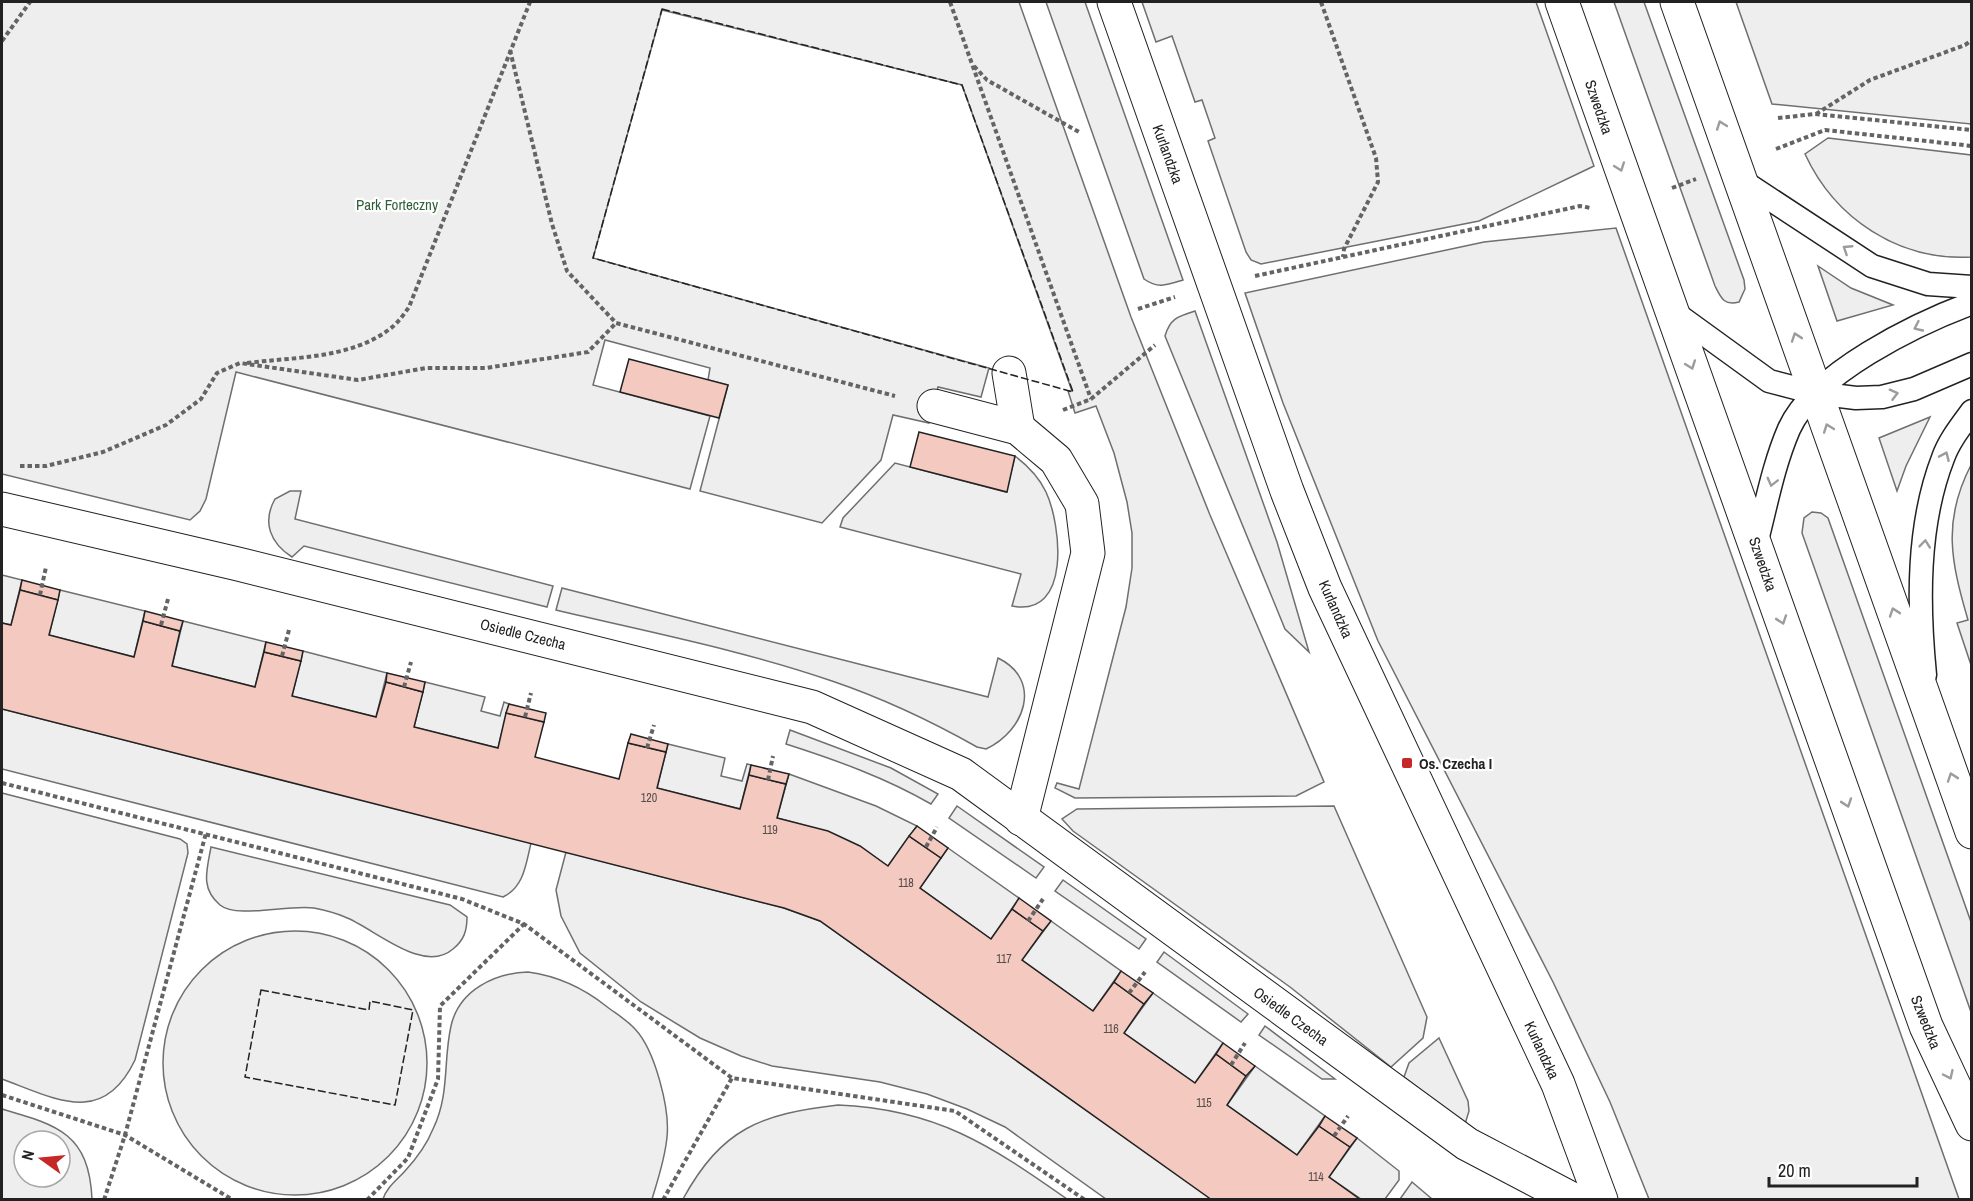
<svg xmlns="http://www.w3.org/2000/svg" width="1973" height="1201" font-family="'Archivo Narrow',sans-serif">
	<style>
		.green { fill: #eee; stroke: #6f6f6f; stroke-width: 1.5; fill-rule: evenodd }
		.building { fill: #f3c9c0; stroke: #222; stroke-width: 1.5 }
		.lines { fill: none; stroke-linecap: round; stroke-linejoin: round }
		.service-casing { stroke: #222; stroke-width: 25 }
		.minor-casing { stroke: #222; stroke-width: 35 }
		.tertiary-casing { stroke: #222; stroke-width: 35 }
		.path { stroke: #646464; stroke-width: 4; stroke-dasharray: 4.5 3; stroke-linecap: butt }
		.service { stroke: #fff; stroke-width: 22 }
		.minor { stroke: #fff; stroke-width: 33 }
		.tertiary { stroke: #fff; stroke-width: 33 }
		.fence { stroke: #222; stroke-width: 1.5; stroke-dasharray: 8 3; stroke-linecap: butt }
		.oneway { stroke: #9c9c9c }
		.poi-dot { fill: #c62828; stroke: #fff; stroke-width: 2 }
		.labels { text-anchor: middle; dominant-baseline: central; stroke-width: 4.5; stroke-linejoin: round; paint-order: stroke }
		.number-label { font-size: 12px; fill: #564c4a }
		.street-label { font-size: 15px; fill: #222; stroke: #fff }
		.park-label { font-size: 15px; fill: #2f5e38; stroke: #fff }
		.poi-label { font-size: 15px; font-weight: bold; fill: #222; stroke: #fff; text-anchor: start }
	</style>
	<rect width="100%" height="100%" fill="#fff"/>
	<!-- green -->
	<g class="green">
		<path d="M2,2H1019L1131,317L1210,515L1324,782L1296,796L1075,798L1055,788L1057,783L1079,789L1126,607L1132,568V533L1127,502L1114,453L1096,406L1075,413L1068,391H1072L962,85L662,10L593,258L989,368L981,397L938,387L929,423L893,415L881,460L822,523L700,491L728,385L708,380L710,368L605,340L593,385L710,416L690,489L236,372L206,499L200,511L190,520L2,474Z"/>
		<path d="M1046,2H1085L1183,280C1167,285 1158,289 1144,279Z"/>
		<path d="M1142,2H1536L1594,166L1479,221L1261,264L1251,260L1246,252L1208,141L1215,138L1202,100L1195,102L1172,36L1156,42Z"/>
		<path d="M1614,2H1644L1744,280L1745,289L1739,302C1724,306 1721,298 1715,286Z"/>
		<path d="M1736,2H1971V124L1772,104Z"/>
		<path d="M1828,138L1971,155V257C1899,261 1835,219 1805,154Z"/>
		<path d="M1616,228L1959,1199H1649L1610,1102L1553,982L1378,641L1283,403L1245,293L1484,242Z"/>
		<path d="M1818,266L1851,288L1893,305L1837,321Z"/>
		<path d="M1195,311L1277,542L1309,652L1285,629L1165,336C1170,318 1179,316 1195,311Z"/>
		<path d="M1930,417L1906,466L1897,491L1879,438Z"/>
		<path d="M1015,456C1028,466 1039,477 1046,492C1061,524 1072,618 1012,606L1021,574L840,527L843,518L895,463L1006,492Z"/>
		<path d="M1971,465V665L1957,623L1968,620C1951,562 1942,521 1971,465Z"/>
		<path d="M290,491H301L295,519L553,586L547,607L304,546L292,557C270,543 262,522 275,499Z"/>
		<path d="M1812,512L1821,513L1828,518L1971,922V1012L1802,533L1804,518Z"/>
		<path d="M2,575L22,580L11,625L2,623Z"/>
		<path d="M562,588L988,697L998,658C1043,680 1025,731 986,749L977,747C931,721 882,698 832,681C742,650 648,632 556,610Z"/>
		<path d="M60,590L145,611L134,657L49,635Z"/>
		<path d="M183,621L266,642L255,687L172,666Z"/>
		<path d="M303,651L387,673L376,717L292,696Z"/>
		<path d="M425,682L485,697L481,711L500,716L504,702L509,704L498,748L414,727Z"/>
		<path d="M2,709L531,843C526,864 524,887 503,897L2,769Z"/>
		<path d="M790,730L891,768L938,794L931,804C886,778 836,760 786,744Z"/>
		<path d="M668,744L725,758L721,776L742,781L747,764L751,765L740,809L657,788Z"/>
		<path d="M789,774L876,806L917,826L888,866C848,838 825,830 777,818Z"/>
		<path d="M2,793L180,839L187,844L188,853L135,1060C103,1127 56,1099 2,1079Z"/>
		<path d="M957,806L1044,867L1036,878L949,818Z"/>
		<path d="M1334,806L1427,1017L1423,1038L1391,1067L1290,987L1073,831L1062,819L1077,809Z"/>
		<path d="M211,847L450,905L467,917C467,931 464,940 453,949C423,975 374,928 345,917C336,913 324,910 314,908C289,904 237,919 220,905C200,888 207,870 211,847Z"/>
		<path d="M948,848L1019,898L991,939L920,888Z"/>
		<path d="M566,852L784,908L820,921L1212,1199H1106L1005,1127L967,1109L927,1094L880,1082L772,1066L741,1056L700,1038L641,1002L580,953L561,916L556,890Z"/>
		<path d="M1063,880L1146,939L1139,949L1055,891Z"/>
		<path d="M1051,921L1121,971L1093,1011L1022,960Z"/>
		<circle cx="295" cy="1063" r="132"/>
		<path d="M1164,952L1248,1014L1241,1022L1157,962Z"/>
		<path d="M528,972C558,976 582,987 606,1006C615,1013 627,1020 635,1029C655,1050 670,1109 667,1137C665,1159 658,1179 652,1199H383C386,1188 397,1180 405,1171C416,1159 427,1144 433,1129C450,1094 443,1061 451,1026C459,990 495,973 528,972Z"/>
		<path d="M1153,993L1223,1043L1195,1083L1124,1033Z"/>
		<path d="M1265,1026L1335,1079H1322L1259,1035Z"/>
		<path d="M1439,1038L1468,1101L1469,1111L1465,1124L1404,1077L1409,1063Z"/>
		<path d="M1255,1066L1325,1116L1297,1155L1227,1105Z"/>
		<path d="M838,1105C936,1109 990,1145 1067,1199H683C722,1128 761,1114 838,1105Z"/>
		<path d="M2,1109C57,1125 89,1133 92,1199H2ZM24,1141H60V1177H24Z"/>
		<path d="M1357,1138L1399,1171V1180L1385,1199H1361L1329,1177Z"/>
		<path d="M1412,1182L1432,1199H1400Z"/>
	</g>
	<!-- building -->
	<g class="building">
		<path d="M629,359L728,385L719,418L620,392Z"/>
		<path d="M919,432L1015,456L1007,492L910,467Z"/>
		<path d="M22,580L60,590L58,600L20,590Z"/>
		<path d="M20,590L58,600L49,635L134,657L143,621L180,631L172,666L255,687L264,652L301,661L292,696L376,717L386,682L423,692L414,727L498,748L506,713L525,717L544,722L535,757L619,779L628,743L666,752L657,788L740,809L749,775L786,784L777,818L828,831L860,846L888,866L909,836L941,858L920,888L991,939L1012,909L1043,931L1022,960L1093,1011L1114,982L1144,1004L1124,1033L1195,1083L1216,1054L1246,1076L1227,1105L1297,1155L1319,1126L1350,1147L1329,1177L1361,1200H1212L820,921L784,908L2,709V623L11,625Z"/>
		<path d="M145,611L183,621L180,631L143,621Z"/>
		<path d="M266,642L303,651L301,661L264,652Z"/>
		<path d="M387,673L425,682L423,692L386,682Z"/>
		<path d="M509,704L546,713L544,722L506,713Z"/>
		<path d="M631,734L668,744L666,752L628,743Z"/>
		<path d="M751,765L789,774L786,784L749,775Z"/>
		<path d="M917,826L948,848L941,858L909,836Z"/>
		<path d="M1019,898L1051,921L1043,931L1012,909Z"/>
		<path d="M1121,971L1153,993L1144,1004L1114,982Z"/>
		<path d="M1223,1043L1255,1066L1246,1076L1216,1054Z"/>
		<path d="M1325,1116L1357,1138L1350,1147L1319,1126Z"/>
	</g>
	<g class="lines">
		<defs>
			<g id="service">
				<path d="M1741,180L1872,266L1928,284L1972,287"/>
				<path d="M1671,310L1769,381L1815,393L1856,398L1882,397L1914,389L1972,364"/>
				<path d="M1756,544C1766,506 1773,466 1789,429C1814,373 1916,324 1972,303"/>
				<path d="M1925,675C1918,604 1917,525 1943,458C1949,441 1961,426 1972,411"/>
			</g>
			<g id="minor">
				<path d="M1114,2L1287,491L1325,588L1558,1084L1601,1200"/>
				<path d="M1009,373L1018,428"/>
				<path d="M934,406L1018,428L1056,460L1082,504L1088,553L1021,819"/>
				<path d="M2,509L238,564L812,707L961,774L1467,1144L1570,1198"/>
			</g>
			<g id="tertiary">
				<path d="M1562,2L1926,1026L1972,1124"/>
				<path d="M1677,2L1972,832"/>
			</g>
		</defs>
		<!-- service casing -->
		<use href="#service" class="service-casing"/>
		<!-- minor casing -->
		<use href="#minor" class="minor-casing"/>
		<!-- tertiary casing -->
		<use href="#tertiary" class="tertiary-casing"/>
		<!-- path -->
		<g class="path">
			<path d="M950,2L1091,399"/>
			<path d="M1321,2L1376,158L1378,182L1344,249L1343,257"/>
			<path d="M2,41L30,2"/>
			<path d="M510,50L552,224L567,271L616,323L895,396"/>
			<path d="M974,66L987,80L1079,132"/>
			<path d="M1816,114L1870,80L1965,45L1972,40"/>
			<path d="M1778,118L1815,114L1972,130"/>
			<path d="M1776,149L1825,130L1972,146"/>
			<path d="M1672,188L1696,179"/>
			<path d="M1255,276L1580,206L1591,208"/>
			<path d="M1138,309L1175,297"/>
			<path d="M247,363C294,357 352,359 391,328C398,323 404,314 409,307L530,2"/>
			<path d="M1063,410L1091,399L1155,345"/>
			<path d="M20,466H46L103,452L166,425L201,399L217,373L240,363L358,380L426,368H486L588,352L616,323"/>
			<path d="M40,595L46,567"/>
			<path d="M161,625L168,599"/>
			<path d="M282,656L289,630"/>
			<path d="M404,687L411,662"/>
			<path d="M525,717L531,693"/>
			<path d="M647,748L654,725"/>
			<path d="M768,780L773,756"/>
			<path d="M2,783L462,899L524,924L732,1078L955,1111L1085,1200"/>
			<path d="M926,847L937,827"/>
			<path d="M1028,921L1043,899"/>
			<path d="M1129,993L1145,972"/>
			<path d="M1231,1065L1245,1043"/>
			<path d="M2,1095L125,1135L233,1200"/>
			<path d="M1334,1136L1348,1116"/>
			<path d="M104,1200L125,1135L206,833"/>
			<path d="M367,1200L408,1158L438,1079L440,1006L524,924"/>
			<path d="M663,1200L732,1078"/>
		</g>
		<!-- service -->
		<use href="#service" class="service"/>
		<!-- minor -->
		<use href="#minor" class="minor"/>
		<!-- tertiary -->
		<use href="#tertiary" class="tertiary"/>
		<!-- fence -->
		<g class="fence">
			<path d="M662,9L962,85L1073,392L593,258Z"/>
			<path d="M261,990L369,1010L370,1001L413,1010L395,1105L245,1077Z"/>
		</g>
	</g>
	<!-- one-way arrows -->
	<defs><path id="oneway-chevron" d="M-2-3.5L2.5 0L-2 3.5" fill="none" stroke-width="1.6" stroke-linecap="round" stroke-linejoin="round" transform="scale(1.5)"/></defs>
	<g class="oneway">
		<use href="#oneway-chevron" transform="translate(1721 125) rotate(-110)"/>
		<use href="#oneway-chevron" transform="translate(1620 167) rotate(70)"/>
		<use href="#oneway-chevron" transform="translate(1847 249) rotate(-147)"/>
		<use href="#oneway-chevron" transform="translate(1918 327) rotate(155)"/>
		<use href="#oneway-chevron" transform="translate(1796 337) rotate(-109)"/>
		<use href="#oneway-chevron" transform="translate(1691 365) rotate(70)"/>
		<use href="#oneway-chevron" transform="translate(1894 394) rotate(-15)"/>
		<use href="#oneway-chevron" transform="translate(1828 428) rotate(-110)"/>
		<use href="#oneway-chevron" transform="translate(1945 456) rotate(-66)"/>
		<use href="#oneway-chevron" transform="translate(1772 482) rotate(104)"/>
		<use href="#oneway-chevron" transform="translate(1925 544) rotate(-84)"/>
		<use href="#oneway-chevron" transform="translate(1894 612) rotate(-109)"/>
		<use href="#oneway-chevron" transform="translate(1782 620) rotate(71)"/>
		<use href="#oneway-chevron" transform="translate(1952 777) rotate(-109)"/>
		<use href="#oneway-chevron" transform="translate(1847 803) rotate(71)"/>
		<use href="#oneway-chevron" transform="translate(1949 1075) rotate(65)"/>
	</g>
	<!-- markers -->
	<rect class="poi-dot" x="1401" y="757" width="12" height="12" rx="3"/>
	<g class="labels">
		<!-- number labels -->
		<g class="number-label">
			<text x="649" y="798">120</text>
			<text x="770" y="830">119</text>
			<text x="906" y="883">118</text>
			<text x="1004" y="959">117</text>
			<text x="1111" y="1029">116</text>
			<text x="1204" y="1103">115</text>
			<text x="1316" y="1177">114</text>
		</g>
		<!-- street labels -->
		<g class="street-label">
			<text transform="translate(1599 107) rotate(71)">Szwedzka</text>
			<text transform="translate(1168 154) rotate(70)">Kurlandzka</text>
			<text transform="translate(1763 564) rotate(71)">Szwedzka</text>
			<text transform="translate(1336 609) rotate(66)">Kurlandzka</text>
			<text transform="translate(523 634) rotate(14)">Osiedle Czecha</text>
			<text transform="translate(1291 1016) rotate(36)">Osiedle Czecha</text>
			<text transform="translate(1926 1022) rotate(68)">Szwedzka</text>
			<text transform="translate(1542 1050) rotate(65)">Kurlandzka</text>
		</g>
		<!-- park labels -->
		<g class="park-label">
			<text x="397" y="204">Park Forteczny</text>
		</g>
		<!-- poi labels -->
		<g class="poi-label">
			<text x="1419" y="763">Os. Czecha I</text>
		</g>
	</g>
	<!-- border -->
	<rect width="1973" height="1201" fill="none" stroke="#222222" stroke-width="6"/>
	<!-- north arrow -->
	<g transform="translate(42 1159) rotate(285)"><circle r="28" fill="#ffffff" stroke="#a7a7a7" stroke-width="1.5"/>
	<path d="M0-4.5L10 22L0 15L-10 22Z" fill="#c62828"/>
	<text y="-9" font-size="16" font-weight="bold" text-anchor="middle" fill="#222222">N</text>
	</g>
	<!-- scale -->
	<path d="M1769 1177v9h148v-9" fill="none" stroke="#222222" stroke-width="3"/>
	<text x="1778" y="1177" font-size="18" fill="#222222" stroke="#ffffff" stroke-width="4.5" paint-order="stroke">20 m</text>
</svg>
